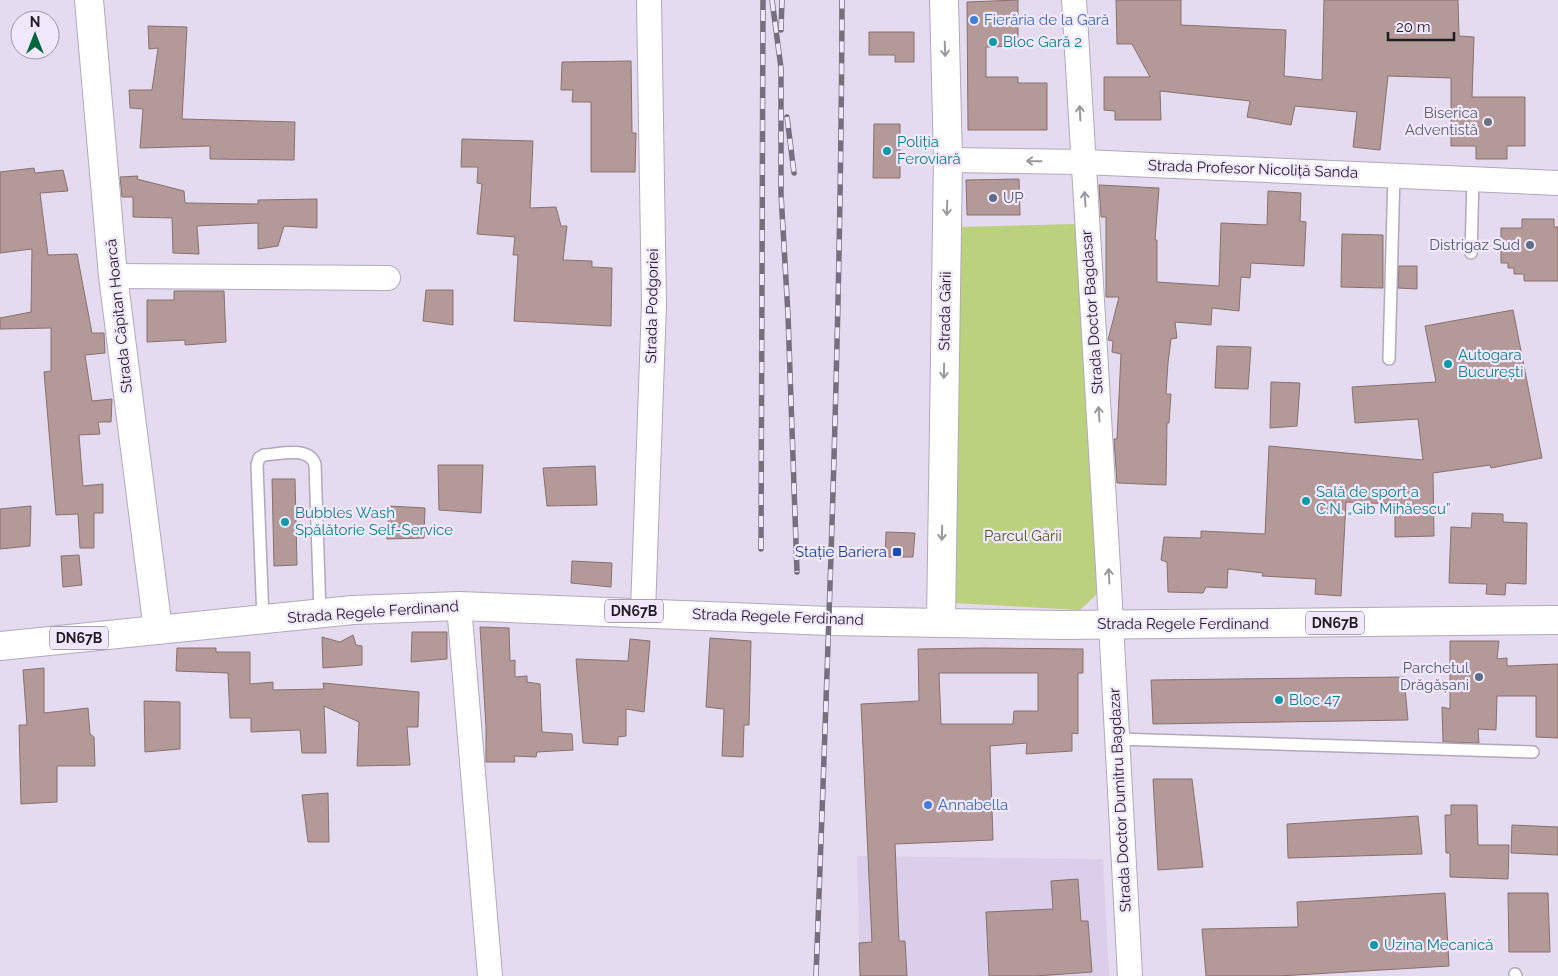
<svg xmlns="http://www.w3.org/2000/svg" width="1558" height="976" font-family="Raleway,sans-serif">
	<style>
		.built { fill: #dbceea }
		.green { fill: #bcd17e }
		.building { fill: #b39997; stroke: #88706d; fill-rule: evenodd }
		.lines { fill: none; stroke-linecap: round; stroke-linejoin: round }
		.service-casing { stroke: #b2a8bc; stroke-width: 14 }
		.minor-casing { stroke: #b2a8bc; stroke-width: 26 }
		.tertiary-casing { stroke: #b2a8bc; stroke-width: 30 }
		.primary-casing { stroke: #b2a8bc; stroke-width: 30 }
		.service { stroke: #fff; stroke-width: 11 }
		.minor { stroke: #fff; stroke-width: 24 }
		.tertiary { stroke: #fff; stroke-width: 28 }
		.primary { stroke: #fff; stroke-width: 28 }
		.rail-casing { stroke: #766f7d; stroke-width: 5.5 }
		.rail { stroke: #f2e8fd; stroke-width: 4; stroke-dasharray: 11; stroke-linecap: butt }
		.oneway { stroke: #9b999c }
		.shop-dot { fill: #3f7fe0; stroke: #f2e8fd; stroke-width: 2 }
		.culture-dot { fill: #0f9aa8; stroke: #f2e8fd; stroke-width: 2 }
		.worship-dot { fill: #6b7280; stroke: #f2e8fd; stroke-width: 2 }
		.service-dot { fill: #5c6f8a; stroke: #f2e8fd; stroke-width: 2 }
		.transit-dot { fill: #1a4fb4; stroke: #f2e8fd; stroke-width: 2 }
		.labels { text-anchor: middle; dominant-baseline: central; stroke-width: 4.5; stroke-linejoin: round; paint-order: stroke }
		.shield { fill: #f2e8fd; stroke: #5f5965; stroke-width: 1 }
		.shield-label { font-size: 14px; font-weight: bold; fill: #201c24 }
		.shop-label { font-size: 15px; fill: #366cbe; stroke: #f2e8fd; text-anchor: start }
		.culture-label { font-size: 15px; fill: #0d838f; stroke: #f2e8fd; text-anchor: start }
		.worship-label { font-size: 15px; fill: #5b616d; stroke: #f2e8fd; text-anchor: end }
		.street-label { font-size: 15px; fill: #201c24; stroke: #f2e8fd }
		.service-label { font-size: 15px; fill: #4e5e75; stroke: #f2e8fd; text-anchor: end }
		.park-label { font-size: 15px; fill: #515e23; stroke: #f2e8fd }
		.transit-label { font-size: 15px; fill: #164399; stroke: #f2e8fd; text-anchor: end }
	</style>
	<rect width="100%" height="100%" fill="#e5dbf0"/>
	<!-- built -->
	<path class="built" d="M857,856L1103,859L1109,976H860Z"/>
	<!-- green -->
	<path class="green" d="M1075,224L1098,593L1080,610L952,603L958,227Z"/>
	<!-- building -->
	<g class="building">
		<path d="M1018,0V46L986,47V77H1018V83H1047V130H968L967,2Z"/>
		<path d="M1116,0H1181V25L1286,30L1284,76L1322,80L1324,0H1458L1459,36L1474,37L1472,97H1525V146H1507V159H1476V146H1451V78L1388,76L1380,150L1353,147L1357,112L1295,106L1291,125L1247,117L1250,101L1160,91L1161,120H1115V111L1104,110V77H1150L1132,44H1117Z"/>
		<path d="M148,26L187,27L182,119L295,122L294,160L210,159V146L140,148L143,109L130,108L129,90H152L158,48L149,49Z"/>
		<path d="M869,32H914V62H895V55H869Z"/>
		<path d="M631,61L632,133H636L635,172H591V102H572L573,90H561L562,62Z"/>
		<path d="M874,124H900V178H873Z"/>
		<path d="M462,139L533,141L530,208L556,207L561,226H567L563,260L592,261V267L612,268L611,326L514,321L518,255H513L515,237L477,234L482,184L477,183L478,167H461Z"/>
		<path d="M34,168L35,173L63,170L68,191L40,193L48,255L77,254L92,333H104L105,353L85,355L92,401L112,399L111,422H98L100,434L79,435L83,486L103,484V513H94V548H80L78,514L56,515L44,372L51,371V328L0,329V318L31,312L32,249L0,253V172Z"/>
		<path d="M138,176L137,179L184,191L185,203L258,204V200L317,199V228L284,226L278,246L258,249V223L197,226L199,254L173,253L172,218L133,217V197H122L120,177Z"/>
		<path d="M1019,179L1020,215H967L966,180Z"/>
		<path d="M1099,185L1159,188L1155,240H1157V282L1219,286L1221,223L1267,225L1268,191L1301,193L1300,221L1306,222L1304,266L1251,263L1250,278L1241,277L1239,311L1212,308L1211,325L1175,322L1177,338L1171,339L1168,363L1166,394H1171L1169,423H1167L1166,485L1117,483L1114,439H1117L1121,354L1112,352L1113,341L1108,340L1119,297H1106V217H1101Z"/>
		<path d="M1522,219H1554V227H1558V281H1524V274H1514V268H1508V263H1501V228H1522Z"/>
		<path d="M1342,234L1383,235V288L1341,287Z"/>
		<path d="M1399,266H1417V289L1398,288Z"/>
		<path d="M426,290H453V325L423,321Z"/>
		<path d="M174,291H224L226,342L185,345V340L147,342V300H174Z"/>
		<path d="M1513,310L1542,458L1491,468L1490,465L1433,473L1434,536L1395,537V504L1346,502L1341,596L1315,594L1316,579L1262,576L1263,573L1228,569L1227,588L1206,587L1203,593L1168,592L1167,562L1161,560L1164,537L1201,538V531L1265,534L1269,446L1423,460L1418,419L1355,423L1352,387L1436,382L1425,326Z"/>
		<path d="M1217,346L1251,347L1248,389L1215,388Z"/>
		<path d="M1271,382L1300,383L1297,426L1270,428Z"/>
		<path d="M438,465H483L481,513L439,510Z"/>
		<path d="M595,466L597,505L547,506L543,468Z"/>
		<path d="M272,479H295L297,565L274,566Z"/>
		<path d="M31,506L30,546L0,549V509Z"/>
		<path d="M389,506L425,508L424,538L387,539Z"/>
		<path d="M1472,513L1503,514V522L1527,523L1526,584L1506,583L1505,595L1486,594L1487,584L1449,583L1451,527L1471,528Z"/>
		<path d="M886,532L915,533L913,557H885Z"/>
		<path d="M79,555L82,585L63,587L61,556Z"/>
		<path d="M572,561L612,563L611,587L571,583Z"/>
		<path d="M480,627L509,628L510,661L515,660V677L527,676V682L540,684L542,732L572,734L573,750L537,752L536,757L514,756L515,762H486V727Z"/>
		<path d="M412,632H447V659L411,662Z"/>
		<path d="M353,635L356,645L362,646V665L323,668L322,637L340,642Z"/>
		<path d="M710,638L751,641L749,725H744L743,757L722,756L724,709L706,707Z"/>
		<path d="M630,639L650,641L644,712L626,709V736L618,737V745L583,743L576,659L628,661Z"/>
		<path d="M1450,641H1499L1497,659L1507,658V666L1558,664V738L1536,737V696H1497L1496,730L1478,729L1479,743L1443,742L1442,707L1450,709Z"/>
		<path d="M177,648H216V652H250V684L273,682V690L324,689L323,683L419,692L418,727H407L410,765L357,766L359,722L324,706L326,753H302L300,730L251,732V718H230L228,673L176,671Z"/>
		<path d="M984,648L1083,649V673H1078V734L1072,733V751L1026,754L1027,743L990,746L993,840L895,844L899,941H905L907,976H860L859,943L872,942L861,704L919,701L918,649ZM939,673H1038V711H1014L1013,724H941Z"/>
		<path d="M44,668V713L88,708L90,734L94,737L95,766H57V802L21,804L19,725H27L23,670Z"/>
		<path d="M1404,677L1408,720L1153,724L1151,680Z"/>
		<path d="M144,701L180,702V749L145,752Z"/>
		<path d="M1153,779H1192L1203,867L1158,870Z"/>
		<path d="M328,793L329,842H308L302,795Z"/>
		<path d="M1451,805H1477L1478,845H1509L1508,879L1450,877V853H1446L1445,815H1451Z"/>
		<path d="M1418,816L1422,854L1288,858L1287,824Z"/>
		<path d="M1512,825L1558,827V855L1511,853Z"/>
		<path d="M1078,879L1081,921H1088L1092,972L1036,976H989L986,912L1053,909L1051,881Z"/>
		<path d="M1445,893L1449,966L1279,976H1206L1202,929L1298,927L1297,902Z"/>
		<path d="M1508,893H1548L1550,952H1509Z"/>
	</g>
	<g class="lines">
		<defs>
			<g id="service">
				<path d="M1471,253L1473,179"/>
				<path d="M1389,359L1394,175"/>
				<path d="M263,619L257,465L259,458L264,455C281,454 308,446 315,464L320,613"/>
				<path d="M1116,739L1533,752"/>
				<path d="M1515,974L1516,976"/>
			</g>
			<g id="minor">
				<path d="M1074,0L1108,568L1130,976"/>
				<path d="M948,160L1083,162L1558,183"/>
				<path d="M113,276L388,278"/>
				<path d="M459,606L490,976"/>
				<path d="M643,611L654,304L649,0"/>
			</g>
			<path id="tertiary" d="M941,622L948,160L944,0"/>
			<g id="primary">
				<path d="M89,0L113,276L158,630"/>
				<path d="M0,646L353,610L459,606L829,621L1063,625L1558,620"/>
			</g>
		</defs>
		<!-- service casing -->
		<use href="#service" class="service-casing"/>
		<!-- minor casing -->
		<use href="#minor" class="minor-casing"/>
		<!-- tertiary casing -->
		<use href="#tertiary" class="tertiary-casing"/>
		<!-- primary casing -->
		<use href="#primary" class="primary-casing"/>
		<!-- service -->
		<use href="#service" class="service"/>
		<!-- minor -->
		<use href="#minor" class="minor"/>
		<!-- tertiary -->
		<use href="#tertiary" class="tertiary"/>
		<!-- primary -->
		<use href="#primary" class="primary"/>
		<defs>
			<g id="rail">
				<path d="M772,0L781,68V194L788,315L797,572"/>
				<path d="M781,30L782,0"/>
				<path d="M787,117L794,173"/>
				<path d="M761,549L763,0"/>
				<path d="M816,976C828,651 841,325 842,0"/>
			</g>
		</defs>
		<!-- rail casing -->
		<use href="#rail" class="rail-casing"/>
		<!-- rail -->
		<use href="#rail" class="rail"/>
	</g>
	<!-- one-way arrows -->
	<defs><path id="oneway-shaft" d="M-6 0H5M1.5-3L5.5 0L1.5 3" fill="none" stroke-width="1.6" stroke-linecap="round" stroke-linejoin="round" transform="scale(1.25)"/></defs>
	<g class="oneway">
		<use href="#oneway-shaft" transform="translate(945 49) rotate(88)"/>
		<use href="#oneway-shaft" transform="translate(1080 113) rotate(-93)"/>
		<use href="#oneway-shaft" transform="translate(1034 161) rotate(-179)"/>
		<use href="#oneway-shaft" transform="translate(1085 199) rotate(-94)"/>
		<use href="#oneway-shaft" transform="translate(947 208) rotate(92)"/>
		<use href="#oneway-shaft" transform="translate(944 371) rotate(91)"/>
		<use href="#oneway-shaft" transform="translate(1099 414) rotate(-94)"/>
		<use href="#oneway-shaft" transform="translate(942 533) rotate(91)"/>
		<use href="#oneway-shaft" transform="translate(1109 576) rotate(-93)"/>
	</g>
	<!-- markers -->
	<g class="shop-dot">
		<circle cx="974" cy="20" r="5"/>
		<circle cx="928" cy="805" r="5"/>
	</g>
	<g class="culture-dot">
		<circle cx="993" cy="42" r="5"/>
		<circle cx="887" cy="151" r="5"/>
		<circle cx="1448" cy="364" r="5"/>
		<circle cx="1306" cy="501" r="5"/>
		<circle cx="285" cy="522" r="5"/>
		<circle cx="1279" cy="700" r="5"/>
		<circle cx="1374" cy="945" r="5"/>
	</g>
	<circle class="worship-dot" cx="1488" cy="122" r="5"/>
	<g class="service-dot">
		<circle cx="993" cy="198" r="5"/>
		<circle cx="1530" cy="245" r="5"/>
		<circle cx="1479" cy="677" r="5"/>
	</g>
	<rect class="transit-dot" x="892" y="547" width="10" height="10" rx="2.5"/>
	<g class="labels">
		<!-- shield labels -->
		<g class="shield">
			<rect x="605" y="599.5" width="58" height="23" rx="4"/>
			<rect x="1306" y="611.5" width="58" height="23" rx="4"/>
			<rect x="50" y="626.5" width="58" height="23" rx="4"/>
		</g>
		<g class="shield-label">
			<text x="634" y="611">DN67B</text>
			<text x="1335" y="623">DN67B</text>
			<text x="79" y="638">DN67B</text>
		</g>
		<!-- shop labels -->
		<g class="shop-label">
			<text x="984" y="20">Fierăria de la Gară</text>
			<text x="938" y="805">Annabella</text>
		</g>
		<!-- culture labels -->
		<g class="culture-label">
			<text x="1003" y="42">Bloc Gară 2</text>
			<text x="897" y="142">Poliția<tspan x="897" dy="17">Feroviară</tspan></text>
			<text x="1458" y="355">Autogara<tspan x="1458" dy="17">București</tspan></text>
			<text x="1316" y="492">Sală de sport a<tspan x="1316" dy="17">C.N. „Gib Mihăescu”</tspan></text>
			<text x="295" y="513">Bubbles Wash<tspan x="295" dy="17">Spălătorie Self-Service</tspan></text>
			<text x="1289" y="700">Bloc 47</text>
			<text x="1384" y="945">Uzina Mecanică</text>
		</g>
		<!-- worship labels -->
		<g class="worship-label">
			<text x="1478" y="113">Biserica<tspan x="1478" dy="17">Adventistă</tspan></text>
		</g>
		<!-- street labels -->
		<g class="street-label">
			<text transform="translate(1253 169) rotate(2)">Strada Profesor Nicoliță Sanda</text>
			<text transform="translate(652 306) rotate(-89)">Strada Podgoriei</text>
			<text transform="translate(945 311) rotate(-89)">Strada Gării</text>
			<text transform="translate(1092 312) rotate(-94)">Strada Doctor Bagdasar</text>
			<text transform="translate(119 316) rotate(-96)">Strada Căpitan Hoarcă</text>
			<text transform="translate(373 612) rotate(-4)">Strada Regele Ferdinand</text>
			<text transform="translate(778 617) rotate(2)">Strada Regele Ferdinand</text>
			<text x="1183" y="624">Strada Regele Ferdinand</text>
			<text transform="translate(1120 800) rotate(-93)">Strada Doctor Dumitru Bagdazar</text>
		</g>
		<!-- service labels -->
		<g class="service-label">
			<text x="1003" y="198" text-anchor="start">UP</text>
			<text x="1520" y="245">Distrigaz Sud</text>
			<text x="1469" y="668">Parchetul<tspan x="1469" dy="17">Drăgășani</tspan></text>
		</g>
		<!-- park labels -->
		<g class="park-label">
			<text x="1023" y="536">Parcul Gării</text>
		</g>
		<!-- transit labels -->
		<g class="transit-label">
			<text x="887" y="552">Stație Bariera</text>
		</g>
	</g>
	<!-- north arrow -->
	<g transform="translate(35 35)"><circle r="24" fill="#f2e8fd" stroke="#9e96a6"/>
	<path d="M0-4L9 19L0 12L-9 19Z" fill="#00673c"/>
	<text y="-8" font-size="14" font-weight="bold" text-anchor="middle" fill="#201c24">N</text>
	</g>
	<!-- scale -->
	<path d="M1388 32v8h66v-8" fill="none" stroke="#201c24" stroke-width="2.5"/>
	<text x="1396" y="32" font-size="15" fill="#201c24" stroke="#f2e8fd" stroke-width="4" paint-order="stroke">20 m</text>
</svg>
